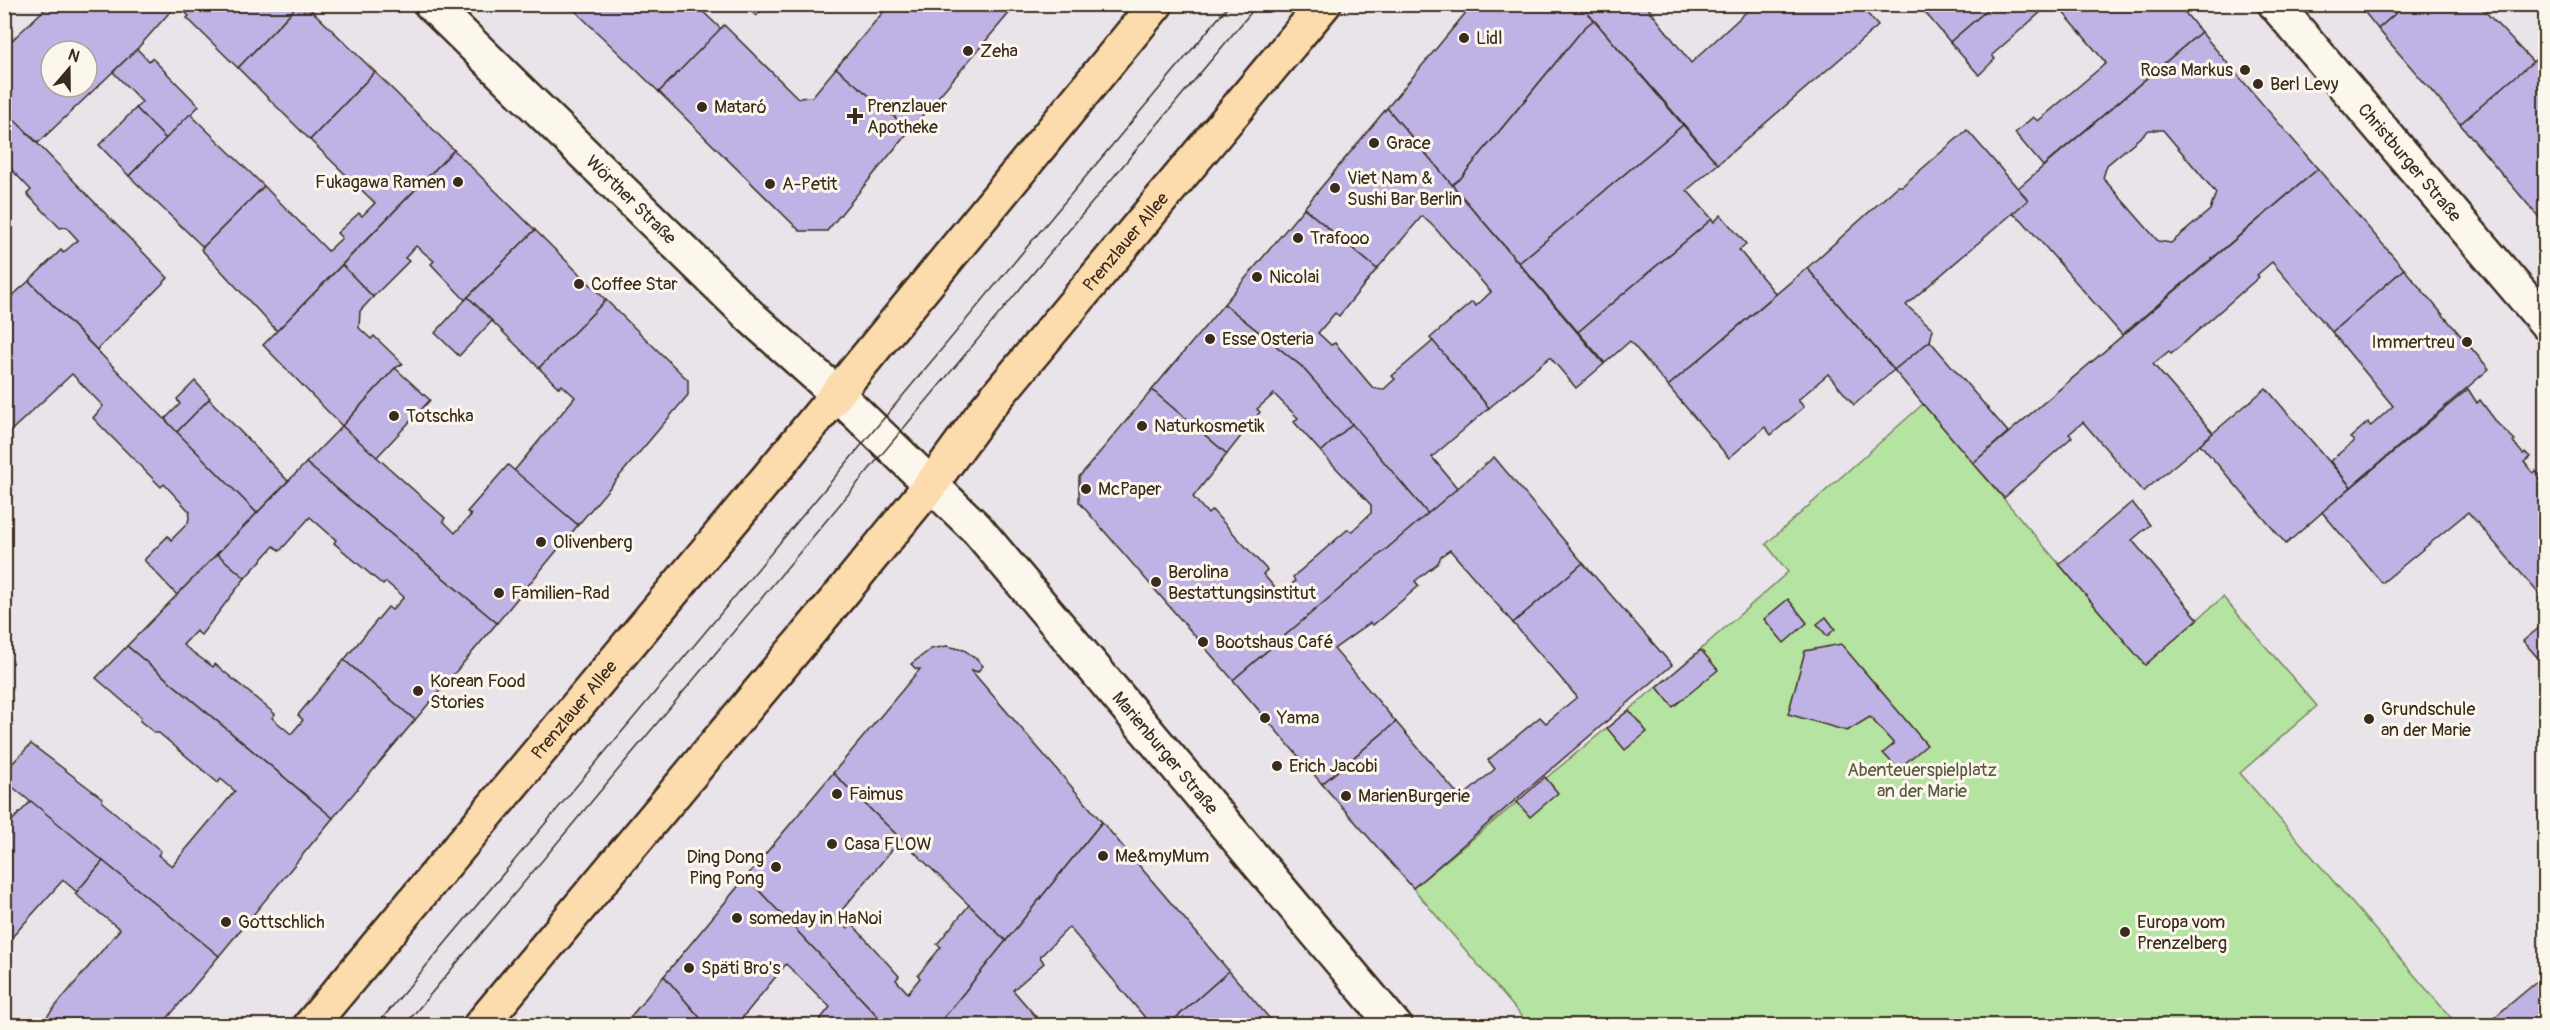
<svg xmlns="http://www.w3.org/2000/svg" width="2550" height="1030" font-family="Pangolin,sans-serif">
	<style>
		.green { fill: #b5e3a2; stroke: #788660; stroke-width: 1.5 }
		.building { fill: #beb3e4; stroke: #3b2a1e; stroke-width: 1.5; fill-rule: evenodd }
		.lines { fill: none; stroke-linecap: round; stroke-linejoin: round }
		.minor-casing { stroke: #3b2a1e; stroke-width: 38 }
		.major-casing { stroke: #3b2a1e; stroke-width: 38 }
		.minor { stroke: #fbf7ec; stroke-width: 33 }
		.major { stroke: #fcdcac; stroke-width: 33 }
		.tram { stroke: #3b2a1e; stroke-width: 1.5 }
		.poi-dot { fill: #3b2a1e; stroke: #fbf7ec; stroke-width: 2 }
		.labels { text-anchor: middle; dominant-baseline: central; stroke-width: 6; stroke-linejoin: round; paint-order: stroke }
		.poi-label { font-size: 18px; fill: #3b2a1e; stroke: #fbf7ec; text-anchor: start }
		.street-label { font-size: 18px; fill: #3b2a1e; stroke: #fbf7ec }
		.park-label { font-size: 18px; fill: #5a583f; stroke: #fbf7ec }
	</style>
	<rect width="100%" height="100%" fill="#e9e3ea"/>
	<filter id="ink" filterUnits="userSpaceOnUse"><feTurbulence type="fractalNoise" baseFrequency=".0167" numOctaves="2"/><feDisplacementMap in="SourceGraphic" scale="12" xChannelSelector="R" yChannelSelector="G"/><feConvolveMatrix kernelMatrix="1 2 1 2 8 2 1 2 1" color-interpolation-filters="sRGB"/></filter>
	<g filter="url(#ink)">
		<!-- green -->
		<path class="green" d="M1923,404L2145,665L2223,597L2317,706L2240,773L2453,1020L2447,1026L1529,1025L1413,888L1677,670L1788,572L1766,544Z"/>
		<!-- building -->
		<g class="building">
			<path d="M50,4H177L137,49L38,143L4,109V48ZM51,51H87V87H51Z"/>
			<path d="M177,4H299L238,68L187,18L189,16Z"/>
			<path d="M299,4H305L375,72L310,140L238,68Z"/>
			<path d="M573,4H695L721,29L659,92L571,7Z"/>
			<path d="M762,4L765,7L756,16L745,5Z"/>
			<path d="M890,4H1017L910,130L836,68Z"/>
			<path d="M1473,4H1580L1594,20L1584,28L1461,178L1452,185L1387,108Z"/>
			<path d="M1580,4H1645L1691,63L1755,4H1859L1878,26L1718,164Z"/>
			<path d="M1929,4H1994L1950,42L1923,10Z"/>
			<path d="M1994,4H2050L1992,55L1995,59L1979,75L1950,42Z"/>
			<path d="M2056,4H2178L2201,32L2043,166L2015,133L2033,117L2038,121L2106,63Z"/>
			<path d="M2358,4H2406L2378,29Z"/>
			<path d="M2406,4H2478L2533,62L2460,124L2378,29Z"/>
			<path d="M1594,20L1683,125L1519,263L1452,185L1461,178L1584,28Z"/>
			<path d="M724,25L798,98L812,97L836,68L910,130L827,231H800L659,92Z"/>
			<path d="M2201,32L2318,169L2122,335L2021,219L2011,213L2028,200L2018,188ZM2149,130H2163L2216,193L2210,210L2171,243L2158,241L2103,178L2107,165Z"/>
			<path d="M137,49L149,61L152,58L199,106L166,139L136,108L142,102L113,72Z"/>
			<path d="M2535,60L2546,74V219L2542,221L2460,124Z"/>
			<path d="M375,72L454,150L277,331L201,249L264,186L328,251L342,238L337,233L359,213L362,216L375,203L310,140Z"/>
			<path d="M136,108L166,139L129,176L99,145Z"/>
			<path d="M1387,108L1604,364L1576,388L1550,357L1489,408L1430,338L1472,302L1476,306L1491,292L1434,227L1422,216L1377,269L1304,208Z"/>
			<path d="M4,109L168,278L97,350L29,281L61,250L63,253L78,240L66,227L60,228L27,194L31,190L10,168L4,173Z"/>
			<path d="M190,114L264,186L203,247L129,176Z"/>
			<path d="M1683,125L1718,164L1687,190L1712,219L1578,332L1519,263Z"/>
			<path d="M1967,130L2028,200L1906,305L1933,329L1930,341L1894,370L1807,268L1898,186H1902Z"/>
			<path d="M454,150L535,230L465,300L431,264L434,261L416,246L405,258L409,261L373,297L342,265Z"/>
			<path d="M2318,169L2404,269L2332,332L2272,262L2257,275L2259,277L2171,354L2169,351L2153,364L2213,433L2200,444L2143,492L2083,422L2069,434L2072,437L2004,498L1973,463Z"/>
			<path d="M1304,208L1377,269L1339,316L1335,313L1318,333L1331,345L1335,343L1373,388L1383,390L1395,379L1392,376L1433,341L1489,408L1432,457L1458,489L1428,514L1301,366L1224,304Z"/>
			<path d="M1721,215L1746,244L1739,250L1776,294L1668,386L1630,341L1605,363L1578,332L1712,219L1714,222Z"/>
			<path d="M535,230L606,300L539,368L468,297Z"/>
			<path d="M342,265L373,297L360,311L359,328L371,339L374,336L403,364L395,368L342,426L263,345Z"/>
			<path d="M1807,268L1894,370L1854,405L1828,374L1798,400L1804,407L1771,435L1765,427L1729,458L1668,386Z"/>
			<path d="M2404,269L2489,369L2351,487L2330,461L2354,441L2350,438L2368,422L2371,426L2393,406L2332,332Z"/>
			<path d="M29,281L257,513L177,595L144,560L168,536L171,540L188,523L190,512L164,484L161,487L93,418L103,406L72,374L4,437V310L7,308L4,303Z"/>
			<path d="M468,297L492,321L459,356L435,333Z"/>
			<path d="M606,300L688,380V395L578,525L514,471L575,397L562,385L559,388L539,368Z"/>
			<path d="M1224,304L1301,366L1352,424L1321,452L1294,422L1298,418L1274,394L1257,409L1260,412L1227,454L1152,390Z"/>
			<path d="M1930,341L2008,432L1973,463L1894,370Z"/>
			<path d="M395,368L430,400L376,458L342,426Z"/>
			<path d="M195,381L210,398L177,432L165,419L180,404L177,399Z"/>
			<path d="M2266,388L2351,487L2286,544L2200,444Z"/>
			<path d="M2468,389L2477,403L2480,400L2498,424L2515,440L2513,442L2523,454L2526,453L2530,457L2524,462L2533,473L2536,471L2541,477L2539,479L2546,488V602L2468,512L2382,583L2322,512Z"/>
			<path d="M1152,390L1227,454L1193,497L1208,514L1212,510L1267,570L1263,574L1281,595L1295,581L1293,577L1347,530L1352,531L1371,513V505L1321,452L1352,424L1428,514L1233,680L1079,502V477Z"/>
			<path d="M209,399L288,481L257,513L177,432Z"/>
			<path d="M342,426L445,518L443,521L455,533L471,515L467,512L508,465L578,525L497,623L306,463Z"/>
			<path d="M1494,457L1583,563L1513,623L1450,550L1441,556L1438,563L1415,581L1419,586L1373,625L1370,623L1334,649L1396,722L1322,784L1233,680Z"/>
			<path d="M306,463L497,623L415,720L344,660L388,607L392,610L404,597L386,582L383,585L334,543L336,540L310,517L280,551L274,546L245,578L217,554Z"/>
			<path d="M2132,502L2150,525L2132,540L2198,619L2145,665L2059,564Z"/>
			<path d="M217,554L245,578L201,635L196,631L183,645L213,667L215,664L275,714L272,718L291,734L303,720L298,715L344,660L415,720L333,818L127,646Z"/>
			<path d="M1583,563L1672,665L1413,888L1322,784L1396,722L1461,798L1495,769L1488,760L1540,717L1546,723L1577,697L1513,623Z"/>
			<path d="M1788,599L1807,623L1784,643L1764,619Z"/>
			<path d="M1826,617L1835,629L1827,636L1817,624Z"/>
			<path d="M2546,622V667L2523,641Z"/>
			<path d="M1841,644L1927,745L1898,769L1883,753L1894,744L1870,717L1847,731L1788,714L1805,651Z"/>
			<path d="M127,646L333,818L219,956L4,780V772L31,744L102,798V802L161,851L158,855L172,866L235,791L221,779L218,783L159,733H155L140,721L141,717L96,678Z"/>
			<path d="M947,646L964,650L977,659L983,666L977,672L970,669L1102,822L1006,941L833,773L920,669H916L911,664L931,649Z"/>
			<path d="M1701,650L1718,670L1673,707L1657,687Z"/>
			<path d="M1629,710L1647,732L1625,750L1607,728Z"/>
			<path d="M833,773L901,839L837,916L848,928L852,924L899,976L896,980L908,993L920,978L918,975L941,947L937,944L969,905L1006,941L937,1026H887L746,877Z"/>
			<path d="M1545,777L1558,793L1530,817L1517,802Z"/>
			<path d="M31,801L103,861L77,892L63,880L4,946V829Z"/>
			<path d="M1102,822L1229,971L1167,1026H1152L1069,927L1040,957L1044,963L1013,990L1044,1026H937Z"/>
			<path d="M103,861L219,956L161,1026H39L120,929L75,894Z"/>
			<path d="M746,877L887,1026H815L830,1007L786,964L739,1022L742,1026H707L664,976Z"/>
			<path d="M1229,971L1276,1026H1167Z"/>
			<path d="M2546,974V1026H2484Z"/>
			<path d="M664,976L707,1026H623Z"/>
			<path d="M4,1012L21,1026H4Z"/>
		</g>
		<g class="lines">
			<defs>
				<g id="minor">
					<path id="s1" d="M431,4L752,318L836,393L977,529L1395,1026"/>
					<path id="s2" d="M2275,4L2546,323"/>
				</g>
				<g id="major">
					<path id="s3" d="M310,1026L771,474L1156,4"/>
					<path id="s4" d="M480,1026L842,593L932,483L987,408L1324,4"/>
				</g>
			</defs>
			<!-- minor casing -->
			<use href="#minor" class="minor-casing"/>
			<!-- major casing -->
			<use href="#major" class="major-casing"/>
			<!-- minor -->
			<use href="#minor" class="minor"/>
			<!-- major -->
			<use href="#major" class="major"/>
			<!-- tram -->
			<g class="tram">
				<path d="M376,1026L1230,4"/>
				<path d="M404,1026L1258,4"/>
			</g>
		</g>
	</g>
	<!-- markers -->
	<g class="poi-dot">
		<circle cx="1464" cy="38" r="6"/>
		<circle cx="968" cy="51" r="6"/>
		<circle cx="2245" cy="70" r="6"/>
		<circle cx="2258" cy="84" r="6"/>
		<circle cx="702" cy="107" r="6"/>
		<path d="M852 107h6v6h6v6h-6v6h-6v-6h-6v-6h6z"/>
		<circle cx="1374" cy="143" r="6"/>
		<circle cx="458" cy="182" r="6"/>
		<circle cx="770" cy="184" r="6"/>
		<circle cx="1335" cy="188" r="6"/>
		<circle cx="1298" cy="238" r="6"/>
		<circle cx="1257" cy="277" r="6"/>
		<circle cx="579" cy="284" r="6"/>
		<circle cx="1210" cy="339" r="6"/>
		<circle cx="2467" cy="342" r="6"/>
		<circle cx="394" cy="416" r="6"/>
		<circle cx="1142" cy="426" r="6"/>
		<circle cx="1086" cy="489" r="6"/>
		<circle cx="541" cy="542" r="6"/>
		<circle cx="1156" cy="582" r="6"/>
		<circle cx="499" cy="593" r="6"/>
		<circle cx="1203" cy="642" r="6"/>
		<circle cx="418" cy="691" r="6"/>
		<circle cx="1265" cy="718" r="6"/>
		<circle cx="2369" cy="719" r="6"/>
		<circle cx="1277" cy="766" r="6"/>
		<circle cx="837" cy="794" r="6"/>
		<circle cx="1346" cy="796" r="6"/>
		<circle cx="832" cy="844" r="6"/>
		<circle cx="1103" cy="856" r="6"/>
		<circle cx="776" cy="867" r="6"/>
		<circle cx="737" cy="918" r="6"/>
		<circle cx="226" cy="922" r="6"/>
		<circle cx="2125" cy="932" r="6"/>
		<circle cx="689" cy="968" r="6"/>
	</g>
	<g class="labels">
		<!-- poi labels -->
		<g class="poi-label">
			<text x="1476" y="38">Lidl</text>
			<text x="980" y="51">Zeha</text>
			<text x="2233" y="70" text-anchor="end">Rosa Markus</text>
			<text x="2270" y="84">Berl Levy</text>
			<text x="867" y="106">Prenzlauer<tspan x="867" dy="21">Apotheke</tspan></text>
			<text x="714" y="107">Mataró</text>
			<text x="1386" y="143">Grace</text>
			<text x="1347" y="178">Viet Nam &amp;<tspan x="1347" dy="21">Sushi Bar Berlin</tspan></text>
			<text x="446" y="182" text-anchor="end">Fukagawa Ramen</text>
			<text x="782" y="184">A-Petit</text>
			<text x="1310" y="238">Trafooo</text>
			<text x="1269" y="277">Nicolai</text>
			<text x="591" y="284">Coffee Star</text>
			<text x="1222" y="339">Esse Osteria</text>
			<text x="2455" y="342" text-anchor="end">Immertreu</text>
			<text x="406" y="416">Totschka</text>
			<text x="1154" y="426">Naturkosmetik</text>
			<text x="1098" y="489">McPaper</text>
			<text x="553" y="542">Olivenberg</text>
			<text x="1168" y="572">Berolina<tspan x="1168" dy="21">Bestattungsinstitut</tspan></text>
			<text x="511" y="593">Familien-Rad</text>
			<text x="1215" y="642">Bootshaus Café</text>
			<text x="430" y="681">Korean Food<tspan x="430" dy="21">Stories</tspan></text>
			<text x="2381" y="709">Grundschule<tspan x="2381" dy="21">an der Marie</tspan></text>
			<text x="1277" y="718">Yama</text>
			<text x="1289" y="766">Erich Jacobi</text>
			<text x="849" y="794">Faimus</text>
			<text x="1358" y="796">MarienBurgerie</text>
			<text x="844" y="844">Casa FLOW</text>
			<text x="1115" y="856">Me&amp;myMum</text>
			<text x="764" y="857" text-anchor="end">Ding Dong<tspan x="764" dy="21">Ping Pong</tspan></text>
			<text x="749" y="918">someday in HaNoi</text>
			<text x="238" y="922">Gottschlich</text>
			<text x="2137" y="922">Europa vom<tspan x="2137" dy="21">Prenzelberg</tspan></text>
			<text x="701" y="968">Späti Bro's</text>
		</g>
		<!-- street labels -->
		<g class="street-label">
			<text stroke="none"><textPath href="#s2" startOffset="208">Christburger Straße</textPath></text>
			<text stroke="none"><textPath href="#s1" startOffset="280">Wörther Straße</textPath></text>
			<text stroke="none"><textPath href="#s4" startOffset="1016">Prenzlauer Allee</textPath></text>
			<text stroke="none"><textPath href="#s3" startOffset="412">Prenzlauer Allee</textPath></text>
			<text stroke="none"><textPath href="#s1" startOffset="1050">Marienburger Straße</textPath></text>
		</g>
		<!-- park labels -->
		<g class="park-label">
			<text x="1922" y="770">Abenteuerspielplatz<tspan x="1922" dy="21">an der Marie</tspan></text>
		</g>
	</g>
	<!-- margin -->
	<rect width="2550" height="1030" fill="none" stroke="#fbf7ec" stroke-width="24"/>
	<rect x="12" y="12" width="2526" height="1006" fill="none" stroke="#3b2a1e" stroke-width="2" filter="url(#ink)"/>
	<!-- north arrow -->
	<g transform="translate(69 69) rotate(20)"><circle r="28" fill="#fbf7ec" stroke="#aea59a" stroke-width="1.5"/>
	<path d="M0-4.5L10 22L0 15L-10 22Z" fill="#3b2a1e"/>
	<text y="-9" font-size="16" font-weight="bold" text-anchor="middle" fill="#3b2a1e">N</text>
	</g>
</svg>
